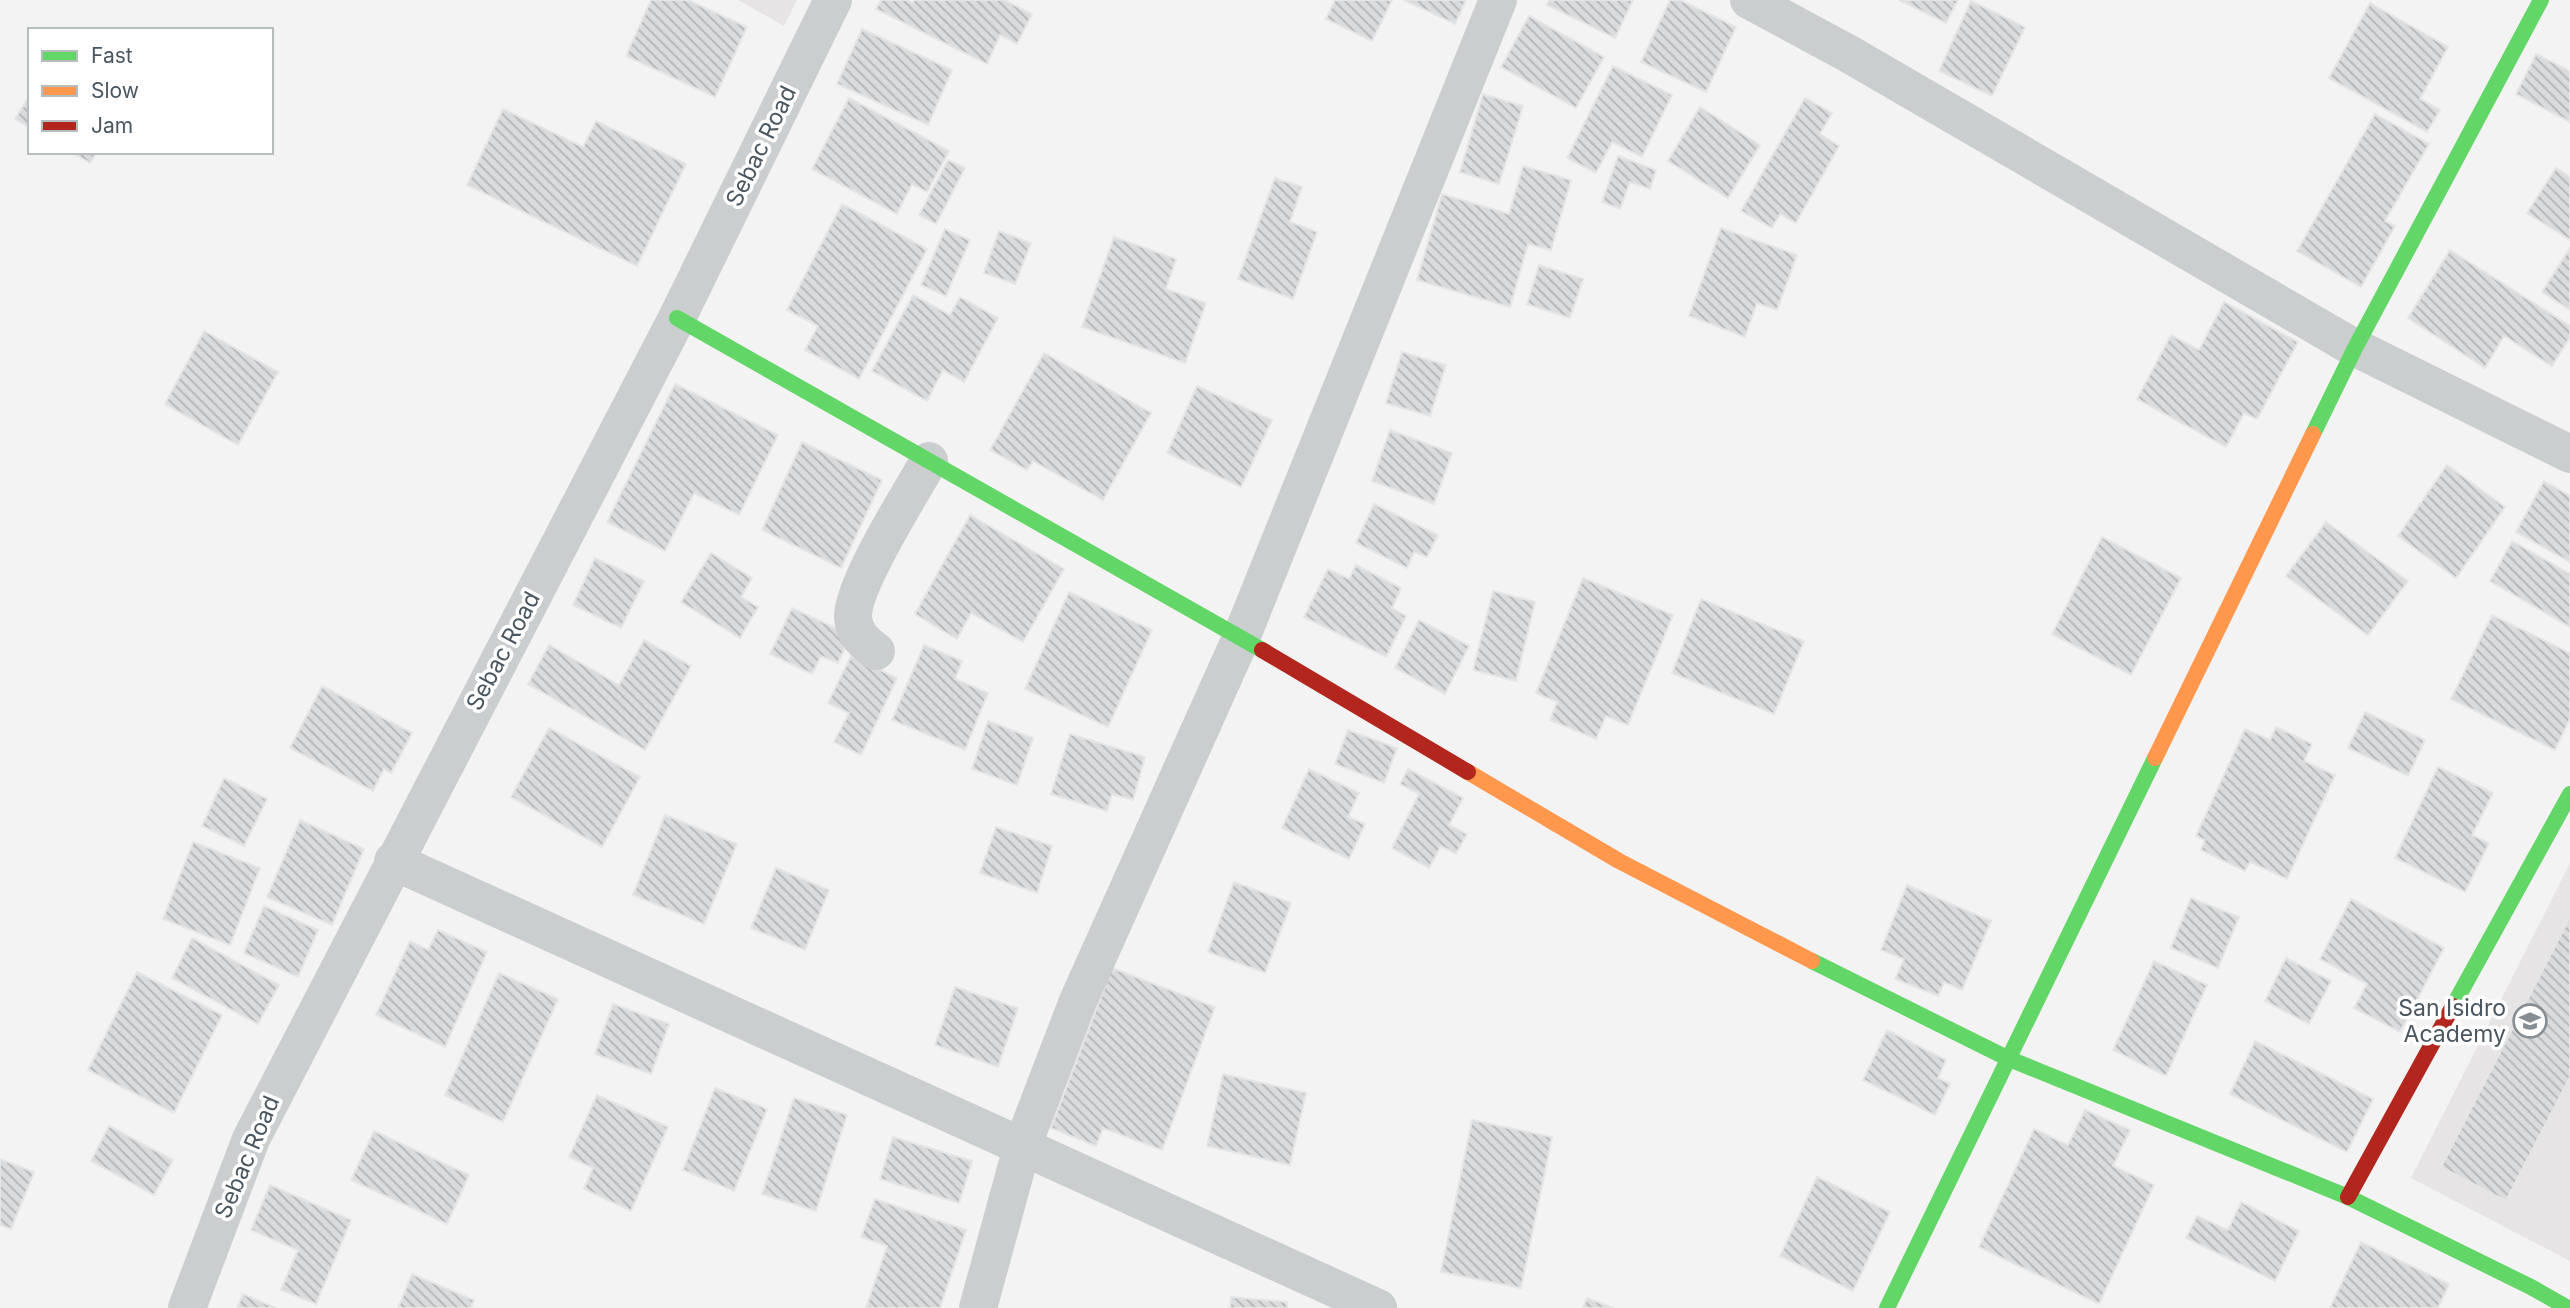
<svg xmlns="http://www.w3.org/2000/svg" width="2570" height="1308" font-family="Inter,sans-serif">
	<style>
		.education { fill: #e6e4e5 }
		.building { fill: url(#building-back-hatch); stroke: #e5e5e6; stroke-width: 2 }
		.lines { fill: none; stroke-linecap: round; stroke-linejoin: round }
		.street { stroke: #cbcecf; stroke-width: 38 }
		.fast { stroke: #63d668; stroke-width: 16 }
		.slow { stroke: #ff974d; stroke-width: 16 }
		.jam { stroke: #b3261e; stroke-width: 16 }
		.labels { text-anchor: middle; dominant-baseline: central; stroke-width: 7; stroke-linejoin: round; paint-order: stroke }
		.street-label { font-size: 23px; fill: #4a5760; stroke: #fff }
		.poi-label { font-size: 23px; fill: #4a5760; stroke: #fff; text-anchor: end }
	</style>
	<defs>
		<pattern id="building-back-hatch" width="6" height="6" patternUnits="userSpaceOnUse" patternTransform="scale(1.75)"><rect width="6" height="6" fill="#dadbdc"/><path d="M-1 5l2 2M0 0l6 6M5-1l2 2" fill="none" stroke="#b3b4b6"/></pattern>
	</defs>
	<rect width="100%" height="100%" fill="#f4f3f3"/>
	<!-- education -->
	<g class="education">
		<path d="M738,0H797L784,26Z"/>
		<path d="M2570,863V1261L2411,1178Z"/>
	</g>
	<!-- building -->
	<g class="building">
		<path d="M651,0H688L747,27L715,97L626,56Z"/>
		<path d="M881,0H907L913,3L914,0H1004L1032,14L1017,44L1000,35L987,64L876,9Z"/>
		<path d="M1335,0H1392L1372,41L1326,19Z"/>
		<path d="M1404,0H1466L1455,24Z"/>
		<path d="M1549,0H1633L1615,38L1547,5Z"/>
		<path d="M1670,0H1680L1736,27L1706,92L1641,62Z"/>
		<path d="M1899,0H1958L1946,23Z"/>
		<path d="M1971,1L2025,27L1992,96L1939,71Z"/>
		<path d="M2370,3L2448,47L2420,99L2440,110L2427,132L2329,78Z"/>
		<path d="M1529,16L1604,57L1576,108L1501,67Z"/>
		<path d="M862,29L952,70L928,125L837,84Z"/>
		<path d="M2536,54L2570,71V122L2516,94Z"/>
		<path d="M1613,66L1672,95L1642,157L1612,142L1596,173L1567,158Z"/>
		<path d="M1483,94L1523,106L1499,184L1460,172Z"/>
		<path d="M30,95V128L15,119Z"/>
		<path d="M849,98L949,151L927,192L912,184L897,214L812,169Z"/>
		<path d="M1805,98L1832,113L1820,134L1839,146L1796,223L1780,214L1772,228L1741,211Z"/>
		<path d="M1700,107L1760,145L1728,198L1668,161Z"/>
		<path d="M503,109L583,147L596,121L686,164L637,266L467,185Z"/>
		<path d="M2375,114L2429,144L2385,221L2395,226L2361,287L2297,251Z"/>
		<path d="M71,152H97L90,163Z"/>
		<path d="M1618,156L1656,170L1650,189L1630,182L1620,209L1602,202Z"/>
		<path d="M948,160L965,168L936,224L919,215Z"/>
		<path d="M1523,166L1571,180L1551,250L1528,244L1510,307L1417,280L1442,194L1509,214Z"/>
		<path d="M2556,168L2570,177V240L2527,213Z"/>
		<path d="M1275,178L1302,187L1290,222L1317,232L1293,299L1238,279Z"/>
		<path d="M842,204L927,249L859,379L805,350L818,326L787,310Z"/>
		<path d="M1721,228L1797,255L1777,310L1757,303L1745,337L1689,316Z"/>
		<path d="M945,229L970,240L946,296L921,285Z"/>
		<path d="M999,231L1031,243L1015,284L984,273Z"/>
		<path d="M1114,237L1176,259L1166,289L1206,303L1185,363L1082,327Z"/>
		<path d="M2570,248V310L2542,292Z"/>
		<path d="M2450,250L2570,326V337L2552,366L2504,336L2485,368L2408,318Z"/>
		<path d="M1539,265L1583,279L1570,318L1527,304Z"/>
		<path d="M913,295L950,315L960,297L998,318L964,382L943,370L927,401L872,371Z"/>
		<path d="M2224,302L2298,342L2257,419L2244,413L2226,447L2137,399L2171,335L2199,350Z"/>
		<path d="M204,331L278,372L238,445L165,404Z"/>
		<path d="M1402,352L1446,365L1430,416L1386,403Z"/>
		<path d="M1044,353L1151,413L1103,500L1033,461L1027,470L990,450Z"/>
		<path d="M675,384L778,435L739,515L694,493L665,551L607,522Z"/>
		<path d="M1197,386L1272,420L1241,487L1167,453Z"/>
		<path d="M1390,430L1452,453L1434,504L1372,481Z"/>
		<path d="M802,442L882,480L841,568L762,530Z"/>
		<path d="M2447,465L2505,507L2456,578L2398,536Z"/>
		<path d="M2544,481L2570,496V562L2516,532Z"/>
		<path d="M1374,504L1438,535L1427,557L1414,552L1407,568L1356,543Z"/>
		<path d="M970,515L1064,569L1023,642L971,613L957,639L915,614Z"/>
		<path d="M2326,522L2408,581L2368,635L2286,576Z"/>
		<path d="M2102,537L2181,578L2131,675L2052,634Z"/>
		<path d="M2512,541L2570,574V627L2490,581Z"/>
		<path d="M711,553L752,578L741,597L758,607L740,638L681,602Z"/>
		<path d="M595,558L644,581L621,628L573,605Z"/>
		<path d="M1356,565L1401,588L1392,608L1406,616L1386,657L1304,617L1328,569L1349,579Z"/>
		<path d="M1583,578L1673,615L1628,725L1606,716L1596,739L1550,720L1557,702L1536,693Z"/>
		<path d="M1493,591L1535,602L1516,681L1473,670Z"/>
		<path d="M1069,592L1152,630L1108,727L1025,689Z"/>
		<path d="M1701,599L1804,641L1774,714L1672,673Z"/>
		<path d="M792,608L851,635L838,663L821,656L812,674L770,654Z"/>
		<path d="M2492,615L2570,653V719L2555,750L2451,699Z"/>
		<path d="M1419,620L1469,646L1445,694L1395,668Z"/>
		<path d="M644,640L691,666L645,750L528,684L549,645L619,685Z"/>
		<path d="M924,645L962,661L955,679L988,693L965,750L892,720Z"/>
		<path d="M851,656L897,678L861,755L834,742L849,713L828,703Z"/>
		<path d="M322,686L412,733L391,773L384,769L373,791L290,748Z"/>
		<path d="M2365,712L2425,740L2408,776L2348,748Z"/>
		<path d="M988,721L1033,738L1017,785L972,769Z"/>
		<path d="M2276,727L2312,744L2304,761L2335,775L2287,879L2250,862L2245,871L2201,850L2205,840L2196,836L2245,729L2270,740Z"/>
		<path d="M549,728L640,777L602,847L511,797Z"/>
		<path d="M1348,730L1397,748L1384,783L1335,764Z"/>
		<path d="M1070,734L1145,757L1133,800L1112,794L1107,811L1051,794Z"/>
		<path d="M2438,767L2493,793L2472,835L2489,843L2465,892L2395,858Z"/>
		<path d="M1309,769L1359,793L1348,817L1365,824L1349,859L1282,828Z"/>
		<path d="M1408,769L1463,798L1449,825L1467,834L1456,854L1441,846L1429,868L1392,848L1419,794L1400,784Z"/>
		<path d="M224,778L267,799L244,846L202,826Z"/>
		<path d="M665,815L737,844L704,924L633,895Z"/>
		<path d="M300,820L364,849L332,925L267,897Z"/>
		<path d="M996,827L1052,846L1037,893L980,873Z"/>
		<path d="M193,842L260,868L230,945L163,919Z"/>
		<path d="M776,868L829,890L805,950L751,928Z"/>
		<path d="M1234,882L1291,903L1265,973L1208,952Z"/>
		<path d="M1907,885L1991,921L1962,990L1944,982L1938,996L1895,979L1904,959L1881,950Z"/>
		<path d="M2191,898L2239,917L2218,968L2171,948Z"/>
		<path d="M2351,899L2444,948L2400,1032L2354,1008L2367,984L2320,959Z"/>
		<path d="M264,906L318,930L298,977L244,953Z"/>
		<path d="M2570,917V1077L2506,1201L2441,1167Z"/>
		<path d="M438,930L487,952L445,1047L376,1015L410,941L428,950Z"/>
		<path d="M192,938L279,985L258,1024L172,978Z"/>
		<path d="M2286,958L2331,981L2309,1024L2265,1001Z"/>
		<path d="M2154,961L2207,985L2166,1076L2113,1050Z"/>
		<path d="M1112,968L1215,1007L1162,1150L1103,1128L1096,1146L1051,1128Z"/>
		<path d="M137,972L222,1015L174,1113L88,1070Z"/>
		<path d="M499,973L558,999L503,1122L445,1095Z"/>
		<path d="M955,987L1018,1008L998,1067L935,1045Z"/>
		<path d="M613,1004L669,1024L651,1074L595,1054Z"/>
		<path d="M1887,1030L1946,1060L1938,1078L1950,1084L1935,1115L1863,1080Z"/>
		<path d="M2255,1041L2373,1099L2347,1152L2230,1094Z"/>
		<path d="M1223,1074L1306,1093L1290,1165L1207,1146Z"/>
		<path d="M715,1088L767,1109L734,1191L683,1170Z"/>
		<path d="M597,1095L668,1127L631,1211L584,1189L593,1168L569,1157Z"/>
		<path d="M794,1098L847,1115L816,1211L762,1194Z"/>
		<path d="M2085,1110L2130,1130L2113,1166L2154,1185L2099,1304L1979,1247L2034,1129L2068,1145Z"/>
		<path d="M1472,1120L1552,1137L1521,1288L1441,1272Z"/>
		<path d="M109,1126L173,1160L154,1195L91,1161Z"/>
		<path d="M374,1131L469,1175L447,1224L351,1180Z"/>
		<path d="M893,1137L972,1161L959,1203L880,1179Z"/>
		<path d="M0,1159L34,1172L11,1229L0,1225Z"/>
		<path d="M1817,1177L1890,1212L1853,1291L1780,1256Z"/>
		<path d="M270,1185L351,1220L316,1304L281,1290L298,1250L251,1230Z"/>
		<path d="M875,1199L966,1230L940,1308H866L887,1246L861,1237Z"/>
		<path d="M2241,1202L2299,1231L2275,1281L2186,1238L2197,1216L2228,1230Z"/>
		<path d="M2361,1242L2449,1284L2438,1308H2330Z"/>
		<path d="M412,1274L474,1300L471,1308H398Z"/>
		<path d="M243,1294L276,1308H237Z"/>
		<path d="M1231,1297L1287,1302V1308H1230Z"/>
		<path d="M1587,1298L1614,1308H1583Z"/>
	</g>
	<g class="lines">
		<!-- street -->
		<g class="street">
			<path d="M1749,0L1849,54L2346,343L2570,454"/>
			<path d="M876,651C863,642 854,633 853,617C852,585 911,493 929,461"/>
			<path d="M393,861L1378,1308"/>
			<path d="M187,1308L251,1139L677,318L833,0"/>
			<path d="M978,1308L1022,1147L1078,1001L1241,638L1498,0"/>
		</g>
		<!-- fast -->
		<g class="fast">
			<path d="M677,318L1262,650"/>
			<path d="M2313,434L2355,348L2541,0"/>
			<path d="M1812,961L2007,1058L2348,1197L2531,1287L2568,1308"/>
			<path d="M2453,1006L2570,794"/>
			<path d="M1887,1308L2155,758"/>
		</g>
		<!-- slow -->
		<g class="slow">
			<path d="M2155,758L2313,434"/>
			<path d="M1468,772L1619,861L1812,961"/>
		</g>
		<!-- jam -->
		<g class="jam">
			<path d="M1262,650L1468,772"/>
			<path d="M2348,1197L2453,1006"/>
		</g>
	</g>
	<!-- icons -->
	<defs>
		<symbol id="school-ring" viewBox="-11 -11 22 22"><circle r="9.5" fill="#fff" stroke="#868e93" stroke-width="1.5"/><path d="M0-5L7-2L0 1L-7-2ZM-4 1L0 2.5L4 1V4Q0 6-4 4Z" fill="#868e93"/></symbol>
	</defs>
	<g fill-rule="evenodd">
		<use href="#school-ring" x="2511" y="1002" width="38" height="38"/>
	</g>
	<g class="labels">
		<!-- street labels -->
		<g class="street-label">
			<text transform="translate(761 146) rotate(-64)">Sebac Road</text>
			<text transform="translate(503 651) rotate(-62)">Sebac Road</text>
			<text transform="translate(247 1157) rotate(-67)">Sebac Road</text>
		</g>
		<!-- poi labels -->
		<g class="poi-label">
			<text x="2506" y="1008">San Isidro<tspan x="2506" dy="26">Academy</tspan></text>
		</g>
	</g>
	<!-- legend -->
	<rect x="28" y="28" width="245" height="126" fill="#ffffff" stroke="#b7bcbf" stroke-width="2"/>
	<rect x="42" y="51" width="35" height="10" fill="#63d668" stroke="#b7bcbf" stroke-width="2"/>
	<text x="91" y="63" font-size="21" fill="#4a5760">Fast</text>
	<rect x="42" y="86" width="35" height="10" fill="#ff974d" stroke="#b7bcbf" stroke-width="2"/>
	<text x="91" y="98" font-size="21" fill="#4a5760">Slow</text>
	<rect x="42" y="121" width="35" height="10" fill="#b3261e" stroke="#b7bcbf" stroke-width="2"/>
	<text x="91" y="133" font-size="21" fill="#4a5760">Jam</text>
</svg>
